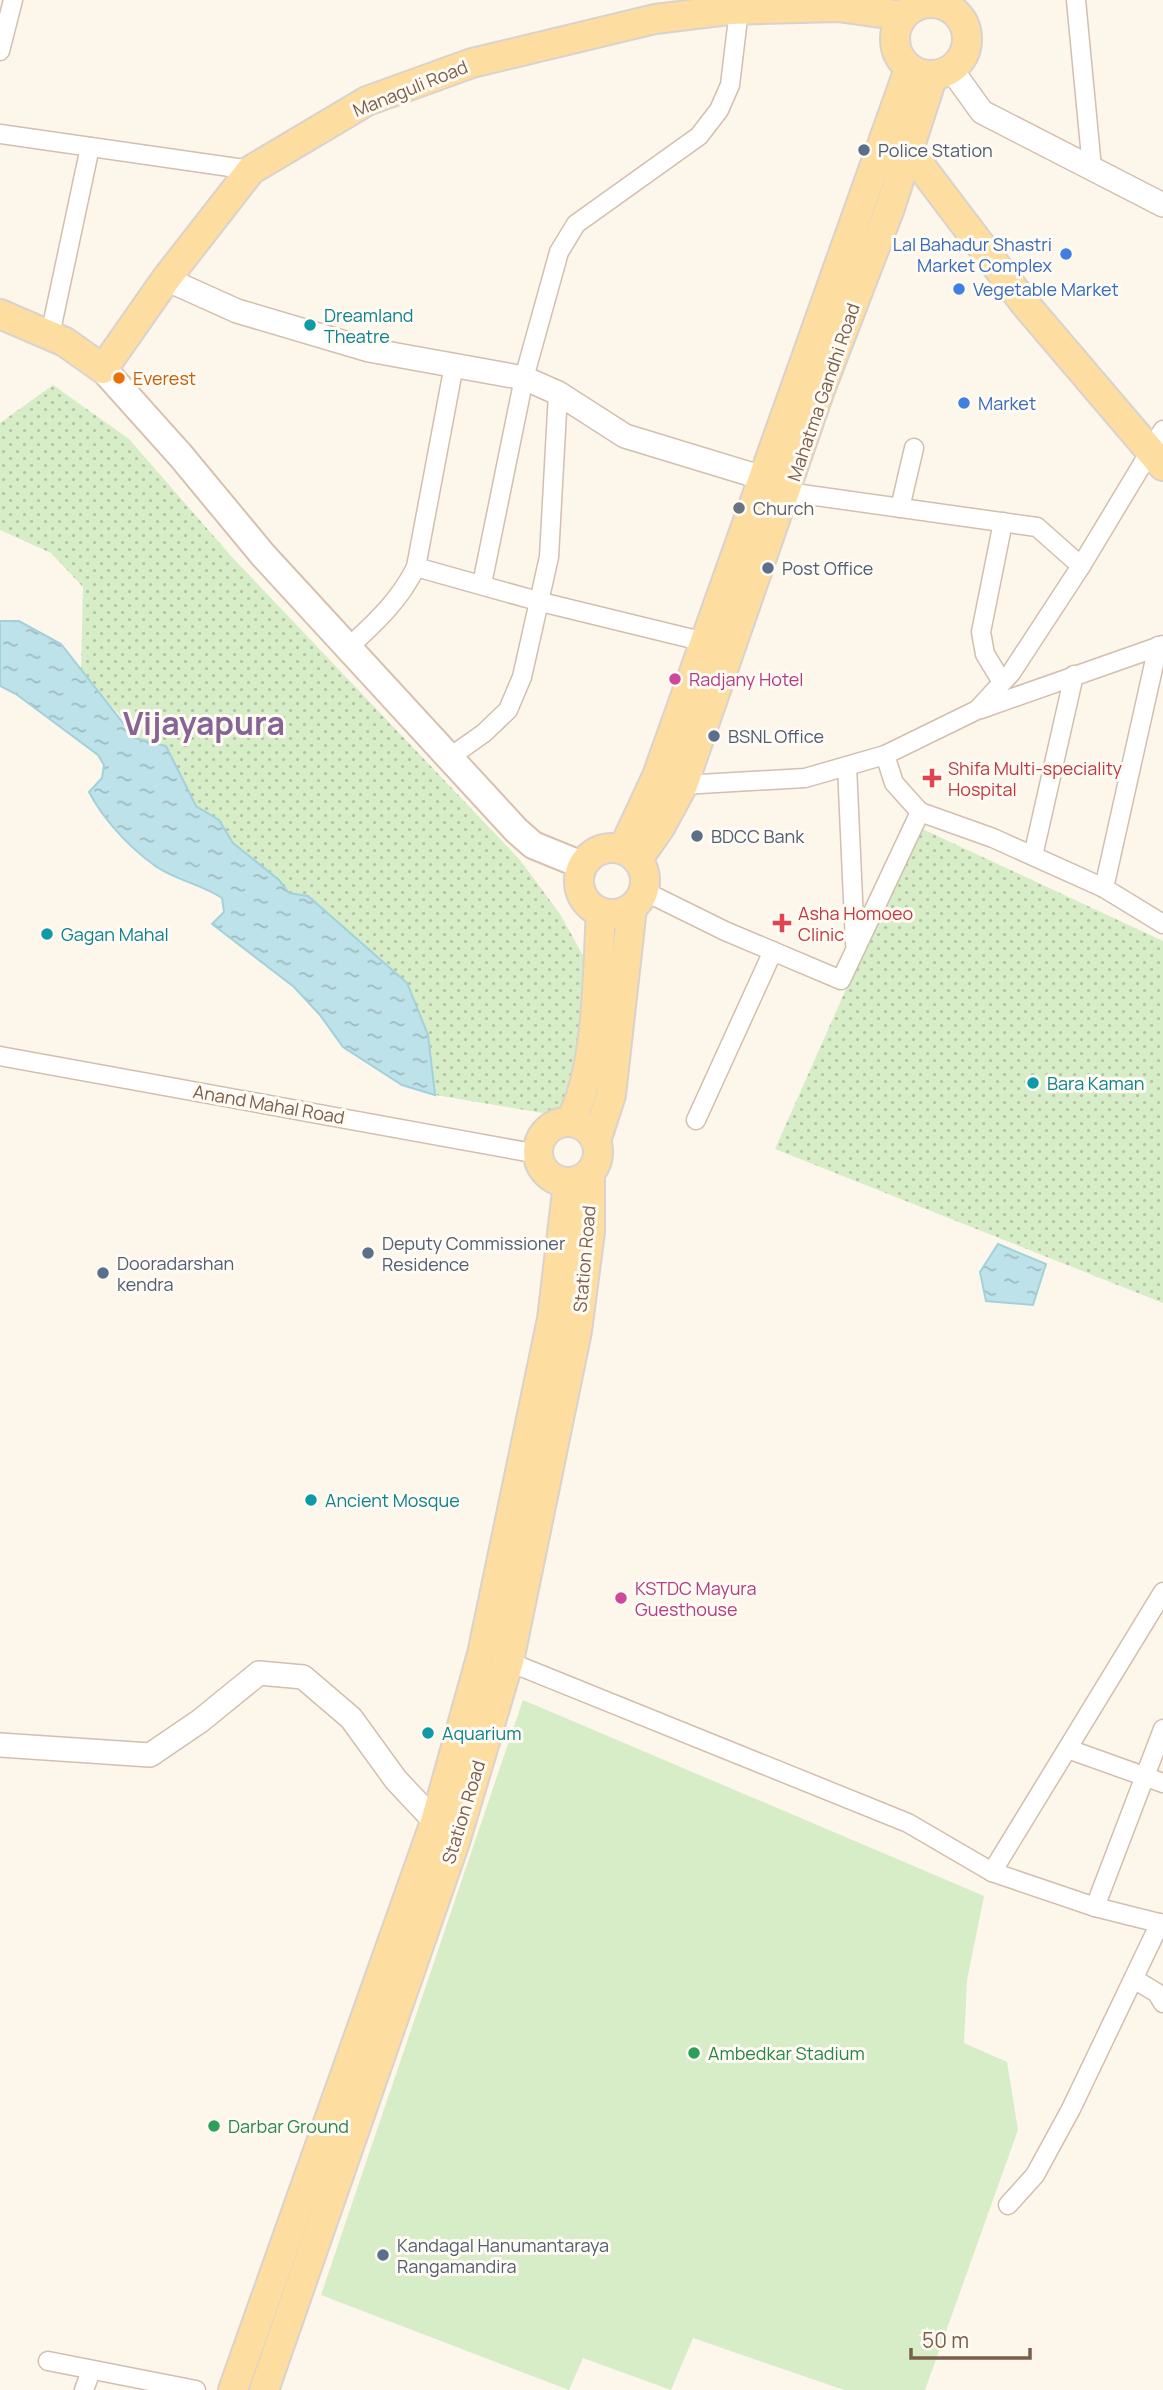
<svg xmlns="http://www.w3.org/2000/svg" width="1163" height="2390" font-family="Manrope,sans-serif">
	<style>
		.park { fill: url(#park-dots) }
		.pitch { fill: #d6edc7 }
		.water { fill: url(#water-ripples); stroke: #a2d1db; stroke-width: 2 }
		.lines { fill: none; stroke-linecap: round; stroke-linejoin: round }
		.minor-casing { stroke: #d2bfae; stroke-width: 21 }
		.tertiary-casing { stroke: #d2bfae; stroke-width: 26 }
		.secondary-casing { stroke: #d7c1ae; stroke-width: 30 }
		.primary-casing { stroke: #dad2cd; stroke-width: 32 }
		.minor { stroke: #fff; stroke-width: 18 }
		.tertiary { stroke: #fff; stroke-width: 23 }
		.secondary { stroke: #fff; stroke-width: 26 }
		.primary { stroke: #fedda1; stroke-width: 28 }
		.service-dot { fill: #5c6f8a; stroke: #fffaf2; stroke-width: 2.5 }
		.shop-dot { fill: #3f7fe0; stroke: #fffaf2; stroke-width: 2.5 }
		.culture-dot { fill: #0f9aa8; stroke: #fffaf2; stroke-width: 2.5 }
		.food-dot { fill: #e8710a; stroke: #fffaf2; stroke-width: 2.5 }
		.worship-dot { fill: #6b7280; stroke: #fffaf2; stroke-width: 2.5 }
		.hotel-dot { fill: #d1479c; stroke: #fffaf2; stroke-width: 2.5 }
		.health-dot { fill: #e0444e; stroke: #fffaf2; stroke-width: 2.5 }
		.leisure-dot { fill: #2e9e5b; stroke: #fffaf2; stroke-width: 2.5 }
		.labels { text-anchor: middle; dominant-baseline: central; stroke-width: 6; stroke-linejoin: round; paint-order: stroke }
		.street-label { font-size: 18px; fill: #7b5d4b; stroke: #fffaf2 }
		.service-label { font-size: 18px; fill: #4e5e75; stroke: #fffaf2; text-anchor: start }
		.shop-label { font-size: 18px; fill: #366cbe; stroke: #fffaf2; text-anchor: start }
		.culture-label { font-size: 18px; fill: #0d838f; stroke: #fffaf2; text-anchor: start }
		.food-label { font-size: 18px; fill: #c56008; stroke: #fffaf2; text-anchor: start }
		.worship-label { font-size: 18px; fill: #5b616d; stroke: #fffaf2; text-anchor: start }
		.hotel-label { font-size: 18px; fill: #b23c85; stroke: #fffaf2; text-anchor: start }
		.health-label { font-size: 18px; fill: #be3a42; stroke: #fffaf2; text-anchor: start }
		.leisure-label { font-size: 18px; fill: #27864d; stroke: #fffaf2; text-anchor: start }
		.town-label { font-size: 32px; font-weight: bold; fill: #866496; stroke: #fffaf2 }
	</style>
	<defs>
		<pattern id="park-dots" width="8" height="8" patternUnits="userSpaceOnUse" patternTransform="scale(1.75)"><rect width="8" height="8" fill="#d6edc7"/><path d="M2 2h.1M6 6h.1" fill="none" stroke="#b3c3a4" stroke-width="1.8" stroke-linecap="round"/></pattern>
		<pattern id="water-ripples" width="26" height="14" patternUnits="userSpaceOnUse" patternTransform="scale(1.75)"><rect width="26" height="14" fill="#bde2e9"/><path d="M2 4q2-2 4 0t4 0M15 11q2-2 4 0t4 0" fill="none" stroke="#9fbabf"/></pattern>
	</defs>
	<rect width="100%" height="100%" fill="#fdf6ea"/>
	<!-- park -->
	<g class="park">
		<path d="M53,385L129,439L231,556L520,860L560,914L590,968L573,1084L555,1115L435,1095L428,1035L407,983L308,896L289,893L279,880L233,843L219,820L196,807L166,746L135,738L118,713L81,674L83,587L51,553L0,530V423Z"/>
		<path d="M918,827L1163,941V1303L775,1149Z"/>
	</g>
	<!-- pitch -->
	<path class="pitch" d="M523,1700L984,1896L967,1980L964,2043L1007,2062L1018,2130L925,2390H844L693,2338L671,2390L583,2358L569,2390L321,2295Z"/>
	<!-- water -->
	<g class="water">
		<path d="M0,621H19L61,644L135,738L166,746L196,806L219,820L233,843L279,880L289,893L308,896L407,983L428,1035L435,1095L402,1085L343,1047L320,1015L294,987L212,924L224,912L222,898C201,884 172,879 154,865C129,847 103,819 89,792L102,778L104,765L98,755L16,694L0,686Z"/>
		<path d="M998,1244L1046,1264L1033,1305L986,1301L980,1272Z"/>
	</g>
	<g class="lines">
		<defs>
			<g id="minor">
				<path d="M1076,0L1092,168"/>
				<path d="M0,51L13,0"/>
				<path d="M0,134L251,170"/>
				<path d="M50,335L90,147"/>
				<path d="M787,492L1037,527L1081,566"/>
				<path d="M900,508L914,448"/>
				<path d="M416,567L541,602L705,642"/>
				<path d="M482,584L524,378L559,252L576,224L699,136L719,110L730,85L739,10"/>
				<path d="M349,647C376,622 400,600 416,567L454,365"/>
				<path d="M1002,682L985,654L981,632L1003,522"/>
				<path d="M981,709L1163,645"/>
				<path d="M450,757L484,733L508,710L522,677L549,557L558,393"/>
				<path d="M847,766L855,944"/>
				<path d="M683,785L805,778L885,755L977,710L1011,673L1081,566L1163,430"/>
				<path d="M920,812L993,838L1104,888L1163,924"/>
				<path d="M1033,856L1074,675"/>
				<path d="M1104,888L1158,646"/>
				<path d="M644,891L725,931L841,980L920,812L894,783L885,755"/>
				<path d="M0,1056L538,1154"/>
				<path d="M696,1120L773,951"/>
				<path d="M502,1659L908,1823L992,1872L1095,1907L1163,1924"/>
				<path d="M1068,1749L1163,1783"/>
				<path d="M992,1872L1163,1592"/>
				<path d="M1095,1907L1163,1729"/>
				<path d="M1134,1979L1157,1993L1163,2003"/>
				<path d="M1008,2205L1035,2175L1071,2109L1160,1923"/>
				<path d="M48,2361L196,2390"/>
				<path d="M84,2390L91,2371"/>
			</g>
			<g id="tertiary">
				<path d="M951,69L982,112L1163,205"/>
				<path d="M166,279L237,311L369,350L524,378L558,393L625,436L763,478"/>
				<path d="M0,1745L150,1755L200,1721L259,1673L303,1677L351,1718L396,1780L446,1833"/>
			</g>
			<path id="secondary" d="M103,369L181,456L263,555L516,830L533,845L582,865"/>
			<g id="primary">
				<circle cx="931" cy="39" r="36"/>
				<path d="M910,152L1026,305L1163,466"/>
				<path d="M0,314L65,342L103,369L166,279L251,170L367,101L472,63L655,19L728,10L838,7L902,16"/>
				<circle cx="612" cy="881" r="33"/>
				<path d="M623,849L657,776L909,69"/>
				<path d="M638,859L661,826L683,785L820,390L890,208L933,75"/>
				<path d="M570,1122C599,1068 597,974 601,913"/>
				<circle cx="568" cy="1152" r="30"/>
				<path d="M596,1141L611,1095L632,908"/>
				<path d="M233,2390L435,1822L482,1654L552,1319L568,1183"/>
				<path d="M264,2390L455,1842L509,1661L577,1331L590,1232V1174"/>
			</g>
		</defs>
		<!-- minor casing -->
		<use href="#minor" class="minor-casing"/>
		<!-- tertiary casing -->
		<use href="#tertiary" class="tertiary-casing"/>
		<!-- secondary casing -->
		<use href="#secondary" class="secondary-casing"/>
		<!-- primary casing -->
		<use href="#primary" class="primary-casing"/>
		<!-- minor -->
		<use href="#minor" class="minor"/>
		<!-- tertiary -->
		<use href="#tertiary" class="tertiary"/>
		<!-- secondary -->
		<use href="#secondary" class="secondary"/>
		<!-- primary -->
		<use href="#primary" class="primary"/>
	</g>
	<!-- markers -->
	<g class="service-dot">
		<circle cx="864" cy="150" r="7"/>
		<circle cx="768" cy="568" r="7"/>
		<circle cx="714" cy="736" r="7"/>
		<circle cx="697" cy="836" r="7"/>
		<circle cx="368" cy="1253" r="7"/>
		<circle cx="103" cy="1273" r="7"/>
		<circle cx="383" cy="2255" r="7"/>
	</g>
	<g class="shop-dot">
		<circle cx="1066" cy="254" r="7"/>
		<circle cx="959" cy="289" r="7"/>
		<circle cx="964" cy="403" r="7"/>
	</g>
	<g class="culture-dot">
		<circle cx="310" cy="325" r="7"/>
		<circle cx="47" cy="934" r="7"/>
		<circle cx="1033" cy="1083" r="7"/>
		<circle cx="311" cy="1500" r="7"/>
		<circle cx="428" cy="1733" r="7"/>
	</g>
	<circle class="food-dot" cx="119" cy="378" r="7"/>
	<circle class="worship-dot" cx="739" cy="508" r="7"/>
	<g class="hotel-dot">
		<circle cx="675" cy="679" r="7"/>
		<circle cx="621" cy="1598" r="7"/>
	</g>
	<g class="health-dot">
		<path d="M928.5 767.5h7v7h7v7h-7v7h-7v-7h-7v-7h7z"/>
		<path d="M778.5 912.5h7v7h7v7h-7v7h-7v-7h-7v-7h7z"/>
	</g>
	<g class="leisure-dot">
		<circle cx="694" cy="2053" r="7"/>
		<circle cx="214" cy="2126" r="7"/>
	</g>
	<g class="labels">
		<!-- street labels -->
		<g class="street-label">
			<text transform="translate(410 88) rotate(-22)">Managuli Road</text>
			<text transform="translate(823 392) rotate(-71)">Mahatma Gandhi Road</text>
			<text transform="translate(269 1104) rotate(10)">Anand Mahal Road</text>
			<text transform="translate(584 1259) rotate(-85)">Station Road</text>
			<text transform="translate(463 1812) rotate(-73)">Station Road</text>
		</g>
		<!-- service labels -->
		<g class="service-label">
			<text x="878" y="150">Police Station</text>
			<text x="782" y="568">Post Office</text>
			<text x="728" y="736">BSNL Office</text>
			<text x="711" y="836">BDCC Bank</text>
			<text x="382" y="1243">Deputy Commissioner<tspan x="382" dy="21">Residence</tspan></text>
			<text x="117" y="1263">Dooradarshan<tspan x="117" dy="21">kendra</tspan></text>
			<text x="397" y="2245">Kandagal Hanumantaraya<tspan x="397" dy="21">Rangamandira</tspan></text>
		</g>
		<!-- shop labels -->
		<g class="shop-label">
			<text x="1052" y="244" text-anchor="end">Lal Bahadur Shastri<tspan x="1052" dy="21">Market Complex</tspan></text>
			<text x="973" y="289">Vegetable Market</text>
			<text x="978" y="403">Market</text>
		</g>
		<!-- culture labels -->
		<g class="culture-label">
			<text x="324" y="315">Dreamland<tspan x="324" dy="21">Theatre</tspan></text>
			<text x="61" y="934">Gagan Mahal</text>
			<text x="1047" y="1083">Bara Kaman</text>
			<text x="325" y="1500">Ancient Mosque</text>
			<text x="442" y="1733">Aquarium</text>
		</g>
		<!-- food labels -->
		<g class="food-label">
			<text x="133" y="378">Everest</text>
		</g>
		<!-- worship labels -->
		<g class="worship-label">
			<text x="753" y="508">Church</text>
		</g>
		<!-- hotel labels -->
		<g class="hotel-label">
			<text x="689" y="679">Radjany Hotel</text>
			<text x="635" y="1588">KSTDC Mayura<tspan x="635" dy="21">Guesthouse</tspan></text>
		</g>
		<!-- health labels -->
		<g class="health-label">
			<text x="948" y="768">Shifa Multi-speciality<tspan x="948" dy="21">Hospital</tspan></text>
			<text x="798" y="913">Asha Homoeo<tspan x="798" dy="21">Clinic</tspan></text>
		</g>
		<!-- leisure labels -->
		<g class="leisure-label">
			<text x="708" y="2053">Ambedkar Stadium</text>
			<text x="228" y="2126">Darbar Ground</text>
		</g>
		<!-- town labels -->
		<g class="town-label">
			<text x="204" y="723">Vijayapura</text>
		</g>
	</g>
	<!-- scale -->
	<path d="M911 2348v10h119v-10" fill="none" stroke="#7b5d4b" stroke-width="3.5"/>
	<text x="922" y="2348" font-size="21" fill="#7b5d4b" stroke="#fffaf2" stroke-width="5" paint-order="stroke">50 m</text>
</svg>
